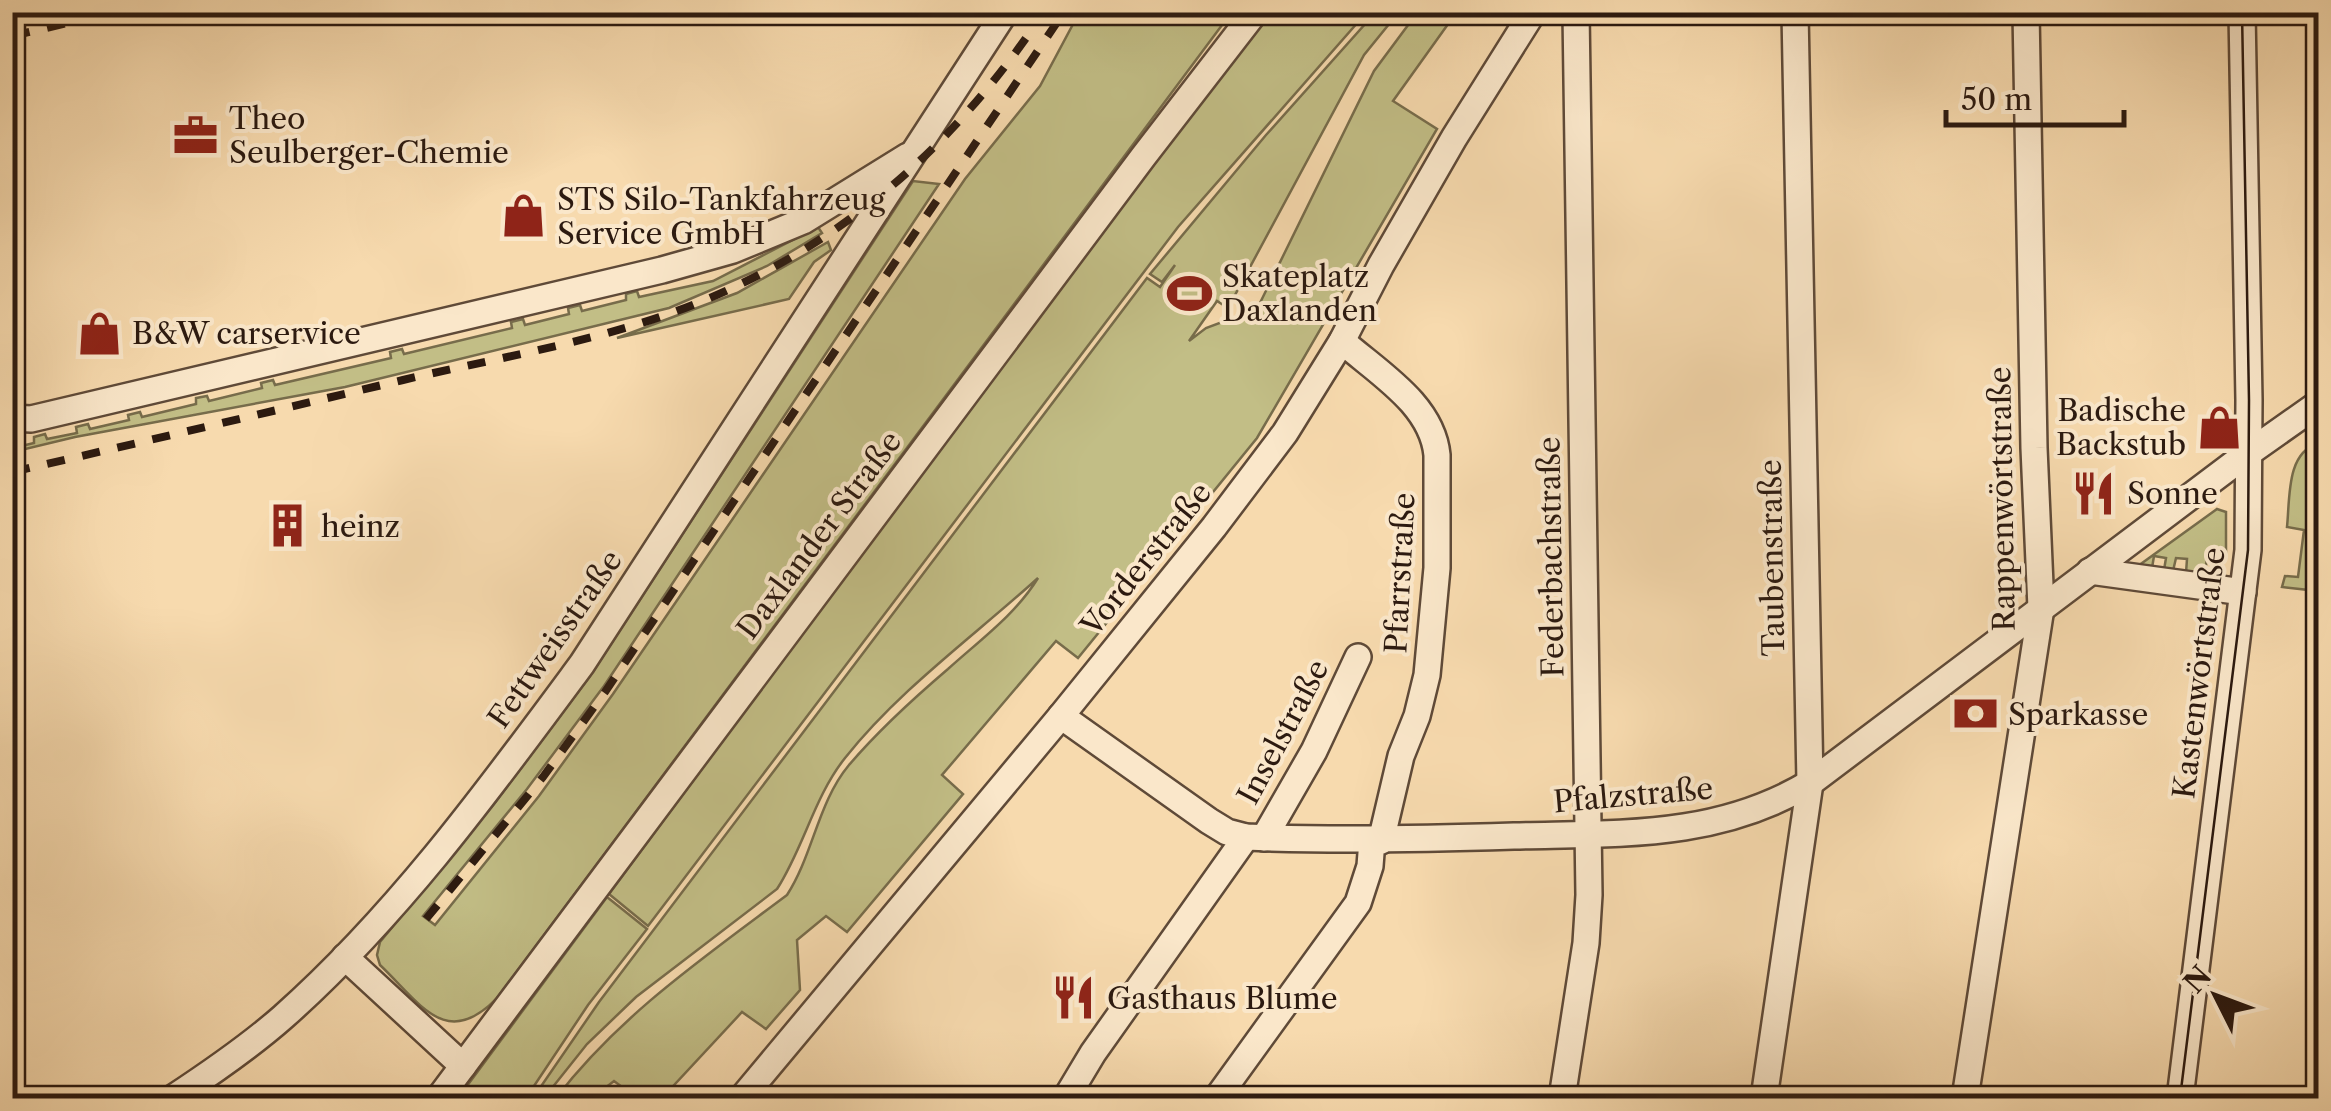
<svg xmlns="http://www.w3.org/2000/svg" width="2331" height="1111" font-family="'Libre Caslon Text',serif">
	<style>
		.green { fill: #c2be86; stroke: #776c4b; stroke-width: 2.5 }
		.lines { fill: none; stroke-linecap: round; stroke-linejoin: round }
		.minor-casing { stroke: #5f4a38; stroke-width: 30 }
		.minor { stroke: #fae7ca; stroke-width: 25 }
		.tram { stroke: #2c1a10; stroke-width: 2.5 }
		.rail { stroke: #2c1a10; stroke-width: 8; stroke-dasharray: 18 18; stroke-linecap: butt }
		.labels { text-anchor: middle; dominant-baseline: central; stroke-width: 8; stroke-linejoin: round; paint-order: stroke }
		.poi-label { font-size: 30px; fill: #2c1a10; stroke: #fae7ca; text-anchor: start }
		.street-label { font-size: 30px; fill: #2c1a10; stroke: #fae7ca }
	</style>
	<rect width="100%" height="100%" fill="#f7daae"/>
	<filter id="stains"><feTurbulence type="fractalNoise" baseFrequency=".002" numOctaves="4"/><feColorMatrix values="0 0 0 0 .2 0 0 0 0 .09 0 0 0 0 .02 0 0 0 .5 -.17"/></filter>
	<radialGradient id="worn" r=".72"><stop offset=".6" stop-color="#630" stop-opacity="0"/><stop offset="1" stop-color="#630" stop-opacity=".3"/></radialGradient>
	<!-- green -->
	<g class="green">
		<path d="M1079,13H1231L497,998C446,1051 420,1003 380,965L377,955L380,942L494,804L590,676L913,181L939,184L604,686L527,789L423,916L435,925L539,796L613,694L965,179L1040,86Z"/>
		<path d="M1269,13H1366L1178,227L648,926L609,894L1063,281Z"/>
		<path d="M1375,13H1398L1364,55L1228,308L1217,301L1189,341L1206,328L1257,309L1374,71L1417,13H1456L1393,101L1437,129L1257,438L1078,658L1056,641L942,775L963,794L847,932L826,916L797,940L800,990L766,1029L742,1012L662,1098H637L614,1081L592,1098H556C620,1015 703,958 787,895C813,855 818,802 849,765C878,731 914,698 948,669C980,640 1016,614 1038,578C973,637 900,689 845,758C814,797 804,847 777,889L636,997L587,1044L544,1098H533L599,1002L1147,278L1160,287L1175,265L1162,282L1150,274L1266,135Z"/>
		<path d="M818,227L822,233L767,266L669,308L345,387L75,437L13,452V448L34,443V437L45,434L47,439L77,433L76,427L88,424L90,429L129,420L128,415L140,412L142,417L196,404V398L207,396L209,401L262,388L261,383L273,380L275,385L391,358L390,352L402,349L404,354L512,328L511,322L523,319L525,325L569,314L568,308L580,305L582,311L626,300V294L637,291L639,297L713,281Z"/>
		<path d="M828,242L831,250L814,262L789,299L617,338L737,293Z"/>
		<path d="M2318,444V591L2282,587L2285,576L2298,577L2304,530L2287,527C2290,499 2286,452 2318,444Z"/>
		<path d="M2217,509L2226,512V557L2207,556L2205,576L2186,573L2187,559L2176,558L2173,571L2164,570L2166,558L2154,556L2152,568L2138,566Z"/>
		<path d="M607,897L647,929L588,1005L526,1098H458Z"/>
	</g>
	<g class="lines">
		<defs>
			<g id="minor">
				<path d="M1342,341C1378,373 1432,404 1437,455V568L1427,675L1417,716L1401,756L1381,841"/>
				<path d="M12,418L31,419L662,270L733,250L803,221L908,156"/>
				<path d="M2090,571L2243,592"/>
				<path d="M1061,716L1209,821L1227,832L1246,837C1336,841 1424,839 1514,836C1620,833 1716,839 1810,783L2240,459L2318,404"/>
				<path d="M1264,838L1314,751L1358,657"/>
				<path d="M345,957L463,1066"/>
				<path d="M173,1098C211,1073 249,1047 283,1017C398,915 491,787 582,664L1005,12"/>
				<path d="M439,1098L1143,157L1255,12"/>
				<path d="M742,1098L1061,716L1214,527L1285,433L1342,341L1381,265L1454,138L1533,12"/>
				<path d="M1066,1098L1093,1053L1246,837"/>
				<path d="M1217,1098L1358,903L1370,866L1372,840"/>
				<path d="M1562,1098L1586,943L1589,895L1576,12"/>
				<path d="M1764,1098L1810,783L1795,12"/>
				<path d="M1965,1098L2041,608L2034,448L2026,12"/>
				<path d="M2180,1098L2248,550L2249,400L2242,12"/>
			</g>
		</defs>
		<!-- minor casing -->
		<use href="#minor" class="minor-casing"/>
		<!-- minor -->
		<use href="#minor" class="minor"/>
		<!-- tram -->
		<path class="tram" d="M2180,1098L2248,550L2249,400L2242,12"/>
		<!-- rail -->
		<g class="rail">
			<path d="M12,36L114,12"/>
			<path d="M12,472C143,442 273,411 403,380C488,360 577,345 660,317C826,260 948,156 1044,12"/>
			<path d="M426,919L543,777L605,692L1064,12"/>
		</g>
	</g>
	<!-- icons -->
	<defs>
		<symbol id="office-bare" viewBox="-9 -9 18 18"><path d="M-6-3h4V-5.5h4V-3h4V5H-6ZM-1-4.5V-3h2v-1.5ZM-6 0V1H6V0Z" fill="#8f2418" stroke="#fae7ca" stroke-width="2.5" paint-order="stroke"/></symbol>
		<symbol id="shop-bare" viewBox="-9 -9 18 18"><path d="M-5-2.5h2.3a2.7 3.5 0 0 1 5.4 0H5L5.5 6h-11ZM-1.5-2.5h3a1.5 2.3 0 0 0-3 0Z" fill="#8f2418" stroke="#fae7ca" stroke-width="2.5" paint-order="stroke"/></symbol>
		<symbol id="stadium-bare" viewBox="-9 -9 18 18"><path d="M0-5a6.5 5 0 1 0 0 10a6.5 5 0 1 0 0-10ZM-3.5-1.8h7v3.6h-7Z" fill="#8f2418" stroke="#fae7ca" stroke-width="2.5" paint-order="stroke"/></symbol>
		<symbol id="restaurant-bare" viewBox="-9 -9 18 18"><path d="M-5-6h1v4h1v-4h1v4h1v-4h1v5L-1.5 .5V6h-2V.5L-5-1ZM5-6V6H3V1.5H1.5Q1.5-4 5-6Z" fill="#8f2418" stroke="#fae7ca" stroke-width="2.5" paint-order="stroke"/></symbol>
		<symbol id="building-bare" viewBox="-9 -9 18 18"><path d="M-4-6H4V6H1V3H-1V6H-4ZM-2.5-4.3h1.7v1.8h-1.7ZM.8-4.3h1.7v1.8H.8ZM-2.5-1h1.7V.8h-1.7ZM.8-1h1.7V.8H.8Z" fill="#8f2418" stroke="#fae7ca" stroke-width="2.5" paint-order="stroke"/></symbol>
		<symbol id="bank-bare" viewBox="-9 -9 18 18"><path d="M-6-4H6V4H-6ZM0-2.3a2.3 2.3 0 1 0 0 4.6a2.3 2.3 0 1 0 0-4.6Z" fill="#8f2418" stroke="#fae7ca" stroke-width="2.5" paint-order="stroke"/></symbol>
	</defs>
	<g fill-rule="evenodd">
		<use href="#office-bare" x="164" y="104" width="63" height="63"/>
		<use href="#shop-bare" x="492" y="184" width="63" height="63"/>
		<use href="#stadium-bare" x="1158" y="262" width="63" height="63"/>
		<use href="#shop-bare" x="68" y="302" width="63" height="63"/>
		<use href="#shop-bare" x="2188" y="396" width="63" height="63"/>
		<use href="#restaurant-bare" x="2062" y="462" width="63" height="63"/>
		<use href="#building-bare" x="256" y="494" width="63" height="63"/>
		<use href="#bank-bare" x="1944" y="682" width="63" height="63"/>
		<use href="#restaurant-bare" x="1042" y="966" width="63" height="63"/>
	</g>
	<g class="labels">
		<!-- poi labels -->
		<g class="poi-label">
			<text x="229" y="118">Theo<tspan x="229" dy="34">Seulberger-Chemie</tspan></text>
			<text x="557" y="199">STS Silo-Tankfahrzeug<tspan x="557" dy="34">Service GmbH</tspan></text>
			<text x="1222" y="276">Skateplatz<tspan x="1222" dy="34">Daxlanden</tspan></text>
			<text x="132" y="333">B&amp;W carservice</text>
			<text x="2186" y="410" text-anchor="end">Badische<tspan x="2186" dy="34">Backstub</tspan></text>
			<text x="2127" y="493">Sonne</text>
			<text x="321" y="526">heinz</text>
			<text x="2008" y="714">Sparkasse</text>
			<text x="1107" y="998">Gasthaus Blume</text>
		</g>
		<!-- street labels -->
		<g class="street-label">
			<text transform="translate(2002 499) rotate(-91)">Rappenwörtstraße</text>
			<text transform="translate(819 535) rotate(-53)">Daxlander Straße</text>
			<text transform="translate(1551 557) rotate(-91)">Federbachstraße</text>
			<text transform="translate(1772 558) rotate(-91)">Taubenstraße</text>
			<text transform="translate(1146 559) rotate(-51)">Vorderstraße</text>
			<text transform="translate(1400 573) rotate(-87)">Pfarrstraße</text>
			<text transform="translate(555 639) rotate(-55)">Fettweisstraße</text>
			<text transform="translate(2199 673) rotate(-83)">Kastenwörtstraße</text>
			<text transform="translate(1283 732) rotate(-62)">Inselstraße</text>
			<text transform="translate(1633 795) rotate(-5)">Pfalzstraße</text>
		</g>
	</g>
	<!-- margin -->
	<rect width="2331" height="1111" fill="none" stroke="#f7daae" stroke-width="50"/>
	<rect x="15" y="15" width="2301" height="1081" fill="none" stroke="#2c1a10" stroke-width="5"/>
	<rect x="25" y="25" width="2281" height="1061" fill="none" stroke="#2c1a10" stroke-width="2.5"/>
	<!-- north arrow -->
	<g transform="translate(2216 996) rotate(312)" stroke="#fae7ca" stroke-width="8" paint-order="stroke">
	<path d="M0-8L18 38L0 25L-18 38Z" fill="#2c1a10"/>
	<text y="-15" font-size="28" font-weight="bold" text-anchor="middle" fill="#2c1a10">N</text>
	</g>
	<!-- scale -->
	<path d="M1946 110v15h178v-15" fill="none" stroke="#2c1a10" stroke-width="5"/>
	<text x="1961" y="110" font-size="30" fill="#2c1a10" stroke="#fae7ca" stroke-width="8" paint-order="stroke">50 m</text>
	<rect width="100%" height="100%" filter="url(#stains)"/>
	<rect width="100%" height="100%" fill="url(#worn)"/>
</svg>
